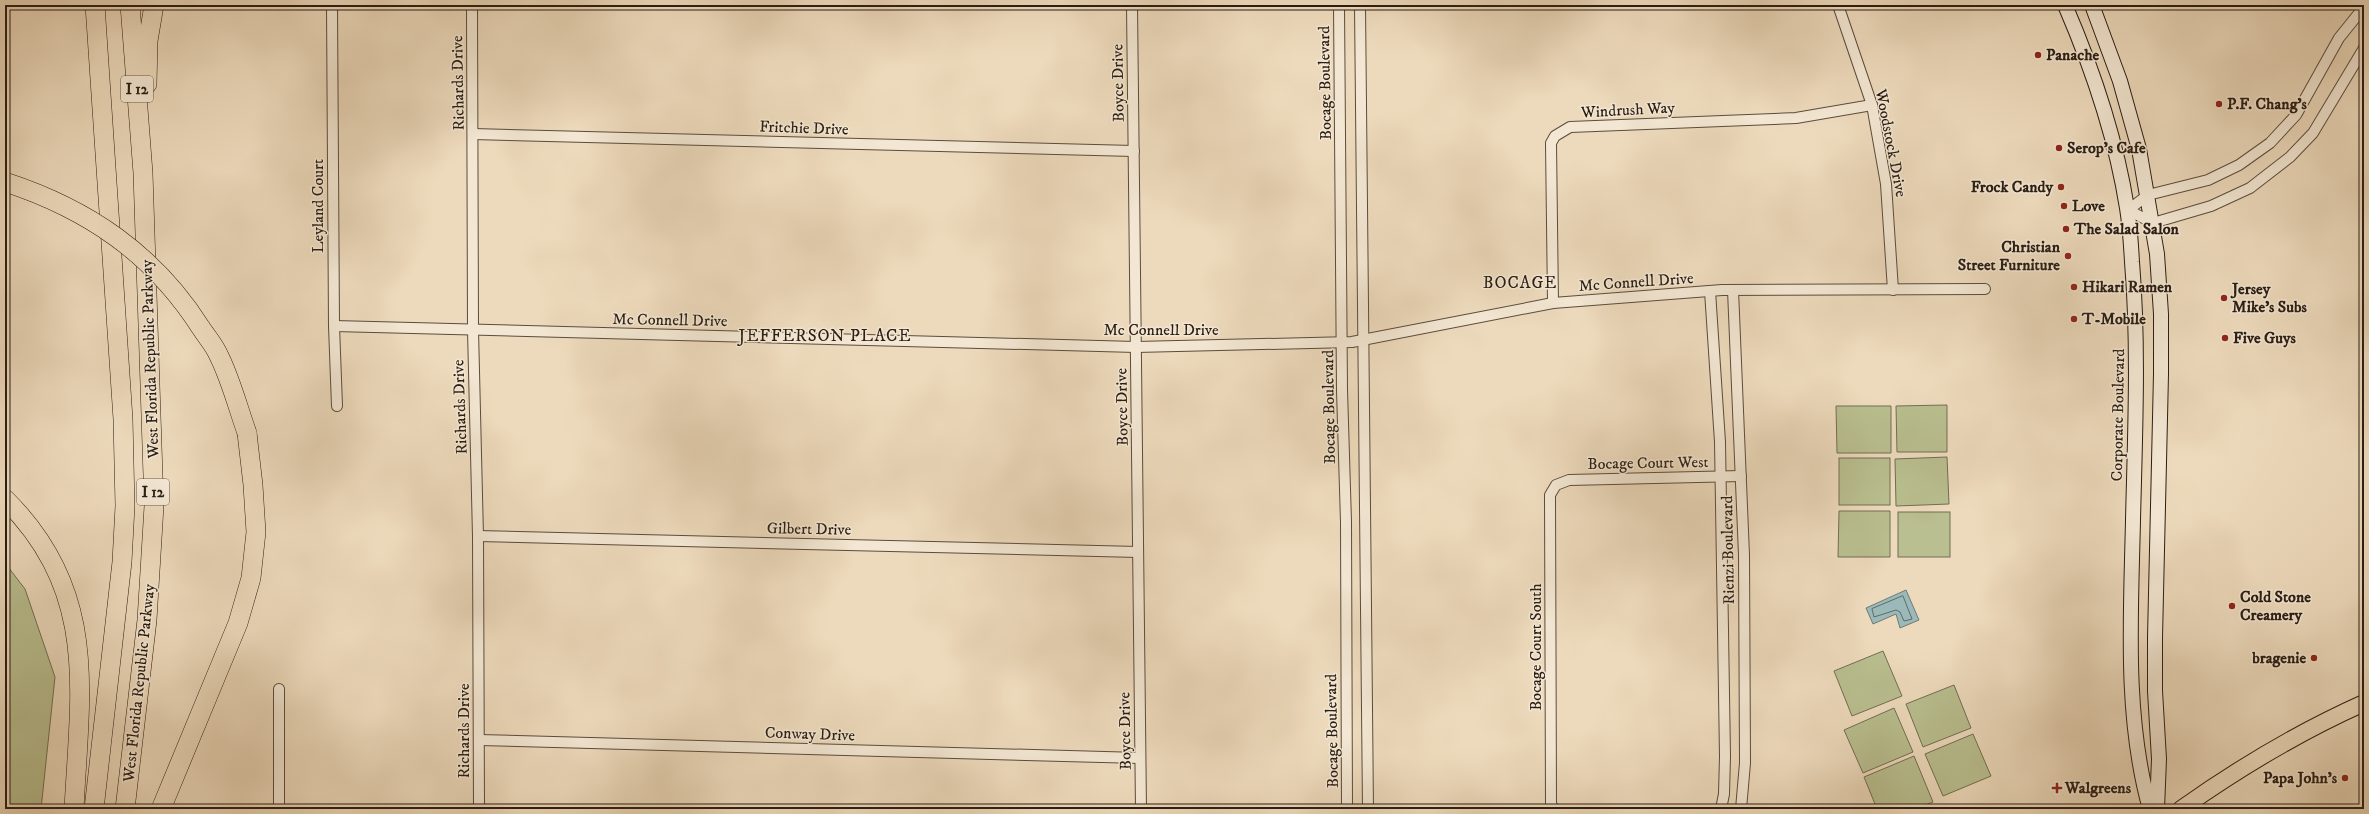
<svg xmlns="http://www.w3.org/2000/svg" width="2369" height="814" font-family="'IM FELL DW Pica',serif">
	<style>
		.green { fill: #b9bf90; stroke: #726e52 }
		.water { fill: #9bb9b8; stroke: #6e7b76 }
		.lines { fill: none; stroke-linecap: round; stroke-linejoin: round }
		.shore { stroke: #626b66; stroke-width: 1 }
		.street-casing { stroke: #5b4c3d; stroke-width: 12 }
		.secondary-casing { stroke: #2a1d13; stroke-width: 16 }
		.primary-casing { stroke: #2a1d13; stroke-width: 18 }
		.highway-casing { stroke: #2a1d13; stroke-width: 20 }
		.street { stroke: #f3e7d3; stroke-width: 10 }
		.secondary { stroke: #f3e7d3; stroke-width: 14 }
		.primary { stroke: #eddabc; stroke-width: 16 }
		.highway { stroke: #eddabc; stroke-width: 19 }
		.highway-bridge-casing { stroke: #2a1d13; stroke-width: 20; stroke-linecap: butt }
		.highway-bridge { stroke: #eddabc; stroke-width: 19 }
		.poi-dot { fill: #8f2418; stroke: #f3e7d3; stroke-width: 1.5 }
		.labels { text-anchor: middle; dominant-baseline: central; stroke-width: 3; stroke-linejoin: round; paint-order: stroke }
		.shield { fill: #f3e7d3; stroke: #665a4d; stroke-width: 1 }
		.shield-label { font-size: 15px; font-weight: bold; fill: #2a1d13 }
		.poi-label { font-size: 16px; font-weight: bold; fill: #2a1d13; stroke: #f3e7d3; text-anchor: start }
		.street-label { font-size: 16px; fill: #2a1d13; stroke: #f3e7d3 }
		.neighbourhood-label { font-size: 17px; letter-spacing: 1px; fill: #2a1d13; stroke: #f3e7d3 }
	</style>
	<rect width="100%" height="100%" fill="#eddabc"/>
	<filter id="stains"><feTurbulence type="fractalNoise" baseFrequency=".005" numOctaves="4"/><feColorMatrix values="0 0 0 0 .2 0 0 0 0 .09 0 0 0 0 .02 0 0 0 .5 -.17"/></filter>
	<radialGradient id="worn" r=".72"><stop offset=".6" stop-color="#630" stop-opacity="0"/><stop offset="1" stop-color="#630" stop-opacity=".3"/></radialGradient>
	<!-- green -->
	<g class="green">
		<path d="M1947,405V452H1897L1896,406Z"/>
		<path d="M1836,406H1891V453H1837Z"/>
		<path d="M1947,457L1949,504L1896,506L1895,459Z"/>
		<rect x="1839" y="458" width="51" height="47"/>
		<path d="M1839,511H1890V557H1838Z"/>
		<rect x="1898" y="512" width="52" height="45"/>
		<path d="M5,563L25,589L55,677L41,809H5Z"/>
		<path d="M1883,651L1902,696L1852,716L1834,671Z"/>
		<path d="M1954,685L1971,728L1923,747L1906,704Z"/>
		<path d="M1894,708L1913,752L1863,773L1844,730Z"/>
		<path d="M1973,734L1991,776L1943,796L1925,754Z"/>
		<path d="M1914,756L1933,802L1915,809H1877L1864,777Z"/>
	</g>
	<!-- water -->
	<path class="water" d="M1906,590L1919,620L1900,628L1896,614L1873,624L1866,608Z"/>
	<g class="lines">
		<!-- shore -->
		<path class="shore" d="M1903,596L1912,619L1904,621L1900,612L1896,610L1874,617L1872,609Z"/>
		<defs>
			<g id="street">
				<path d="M332,5L334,326L337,406"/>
				<path d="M472,5L473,330L478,536L479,809"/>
				<path d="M1132,5L1141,809"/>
				<path d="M1339,5L1342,390L1346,522L1347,809"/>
				<path d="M1360,5L1368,809"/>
				<path d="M1838,5L1872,105L1886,184L1893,290"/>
				<path d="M2364,7L2339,38L2296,115L2270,143L2239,165L2208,180L2148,195L2128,210L2153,223L2211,206L2250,188L2290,157L2313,133L2364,48"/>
				<path d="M473,134L1134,151"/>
				<path d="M1733,290L1744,555L1745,763L1741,809"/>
				<path d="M1710,291L1720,442L1725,756L1724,794L1721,809"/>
				<path d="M1553,303L1551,143L1555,136L1570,127L1796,118L1872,105"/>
				<path d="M334,326L1136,347L1352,342L1553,303L1722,290L1985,289"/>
				<path d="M478,536L1138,552"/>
				<path d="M279,689V809"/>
				<path d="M479,740L1140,758"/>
				<path d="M1554,809L1551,804L1550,495L1556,485L1569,480L1741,476"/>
			</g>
			<g id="secondary">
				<path d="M2065,5C2093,70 2116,138 2127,208C2130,226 2131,244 2132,262C2139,347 2135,434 2133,520C2131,615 2124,717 2150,809"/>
				<path d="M2092,5L2120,81L2139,149L2157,254L2161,314V374L2155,638V691L2159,759L2157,809"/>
			</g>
			<path id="primary" d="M2181,809C2239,768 2299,732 2364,703"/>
			<g id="highway">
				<path d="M147,84L148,41L154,5"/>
				<path d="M5,499C99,592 80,690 74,809"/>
				<path d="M94,809L122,562L125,506L123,419L95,5"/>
				<path d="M125,809L147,620L154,506L143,173L130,5"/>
				<path d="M161,809L238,623L251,578L256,532L253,485L247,433"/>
			</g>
		</defs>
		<!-- street casing -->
		<use href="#street" class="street-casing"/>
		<!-- secondary casing -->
		<use href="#secondary" class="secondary-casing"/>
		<!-- primary casing -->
		<use href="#primary" class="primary-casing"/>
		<!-- highway casing -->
		<use href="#highway" class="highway-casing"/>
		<!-- street -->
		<use href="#street" class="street"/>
		<!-- secondary -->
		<use href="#secondary" class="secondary"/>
		<!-- primary -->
		<use href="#primary" class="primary"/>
		<!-- highway -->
		<use href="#highway" class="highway"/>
		<defs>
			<path id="highway-bridge" d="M5,182C88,209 154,254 201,328C207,337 215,346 219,356C231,380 238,408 247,433"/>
		</defs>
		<!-- highway-bridge casing -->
		<use href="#highway-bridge" class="highway-bridge-casing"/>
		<!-- highway-bridge -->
		<use href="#highway-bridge" class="highway-bridge"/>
	</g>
	<!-- markers -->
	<g class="poi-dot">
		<circle cx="2038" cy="55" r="4"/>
		<circle cx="2219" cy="104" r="4"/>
		<circle cx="2059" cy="148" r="4"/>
		<circle cx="2061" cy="187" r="4"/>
		<circle cx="2064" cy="206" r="4"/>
		<circle cx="2066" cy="229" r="4"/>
		<circle cx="2068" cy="256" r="4"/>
		<circle cx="2074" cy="287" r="4"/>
		<circle cx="2224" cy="298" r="4"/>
		<circle cx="2074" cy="319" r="4"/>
		<circle cx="2225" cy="338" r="4"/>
		<circle cx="2232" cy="606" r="4"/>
		<circle cx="2314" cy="658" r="4"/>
		<circle cx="2345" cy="778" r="4"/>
		<path d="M2055 782h4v4h4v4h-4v4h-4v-4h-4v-4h4z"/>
	</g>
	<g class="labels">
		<!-- shield labels -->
		<g class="shield">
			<rect x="121" y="76" width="32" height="26" rx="3"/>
			<rect x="137" y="479" width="32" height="26" rx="3"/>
		</g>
		<g class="shield-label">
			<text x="137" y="89">I 12</text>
			<text x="153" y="492">I 12</text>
		</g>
		<!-- poi labels -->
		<g class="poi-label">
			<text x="2046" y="55">Panache</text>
			<text x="2227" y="104">P.F. Chang's</text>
			<text x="2067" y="148">Serop's Cafe</text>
			<text x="2053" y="187" text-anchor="end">Frock Candy</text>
			<text x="2072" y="206">Love</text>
			<text x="2074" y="229">The Salad Salon</text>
			<text x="2060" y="247" text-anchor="end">Christian<tspan x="2060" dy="18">Street Furniture</tspan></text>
			<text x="2082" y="287">Hikari Ramen</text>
			<text x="2232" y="289">Jersey<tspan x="2232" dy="18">Mike's Subs</tspan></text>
			<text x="2082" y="319">T-Mobile</text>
			<text x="2233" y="338">Five Guys</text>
			<text x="2240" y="597">Cold Stone<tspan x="2240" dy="18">Creamery</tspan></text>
			<text x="2306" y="658" text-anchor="end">bragenie</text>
			<text x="2337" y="778" text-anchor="end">Papa John's</text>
			<text x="2065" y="788">Walgreens</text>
		</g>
		<!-- street labels -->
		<g class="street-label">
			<text transform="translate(458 83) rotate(-91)">Richards Drive</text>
			<text transform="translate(1118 83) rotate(-91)">Boyce Drive</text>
			<text transform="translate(1325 83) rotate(-91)">Bocage Boulevard</text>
			<text transform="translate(1628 110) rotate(-3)">Windrush Way</text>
			<text transform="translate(804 128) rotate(2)">Fritchie Drive</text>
			<text transform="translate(1891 143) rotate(79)">Woodstock Drive</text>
			<text transform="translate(318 206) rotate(-90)">Leyland Court</text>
			<text transform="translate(1636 282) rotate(-4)">Mc Connell Drive</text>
			<text transform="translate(670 320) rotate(1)">Mc Connell Drive</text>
			<text x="1161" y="330">Mc Connell Drive</text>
			<text transform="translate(150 359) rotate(-92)">West Florida Republic Parkway</text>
			<text transform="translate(460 407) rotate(-92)">Richards Drive</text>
			<text transform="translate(1122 407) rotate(-91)">Boyce Drive</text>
			<text transform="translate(1329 407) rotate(-91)">Bocage Boulevard</text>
			<text transform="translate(2118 415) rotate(-89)">Corporate Boulevard</text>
			<text transform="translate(1648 463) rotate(-1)">Bocage Court West</text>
			<text transform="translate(809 529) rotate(1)">Gilbert Drive</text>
			<text transform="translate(1728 550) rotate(-91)">Rienzi Boulevard</text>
			<text transform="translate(1536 647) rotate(-90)">Bocage Court South</text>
			<text transform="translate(139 683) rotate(-84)">West Florida Republic Parkway</text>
			<text transform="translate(464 731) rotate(-90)">Richards Drive</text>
			<text transform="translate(1125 731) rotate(-91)">Boyce Drive</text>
			<text transform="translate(1332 731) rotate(-91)">Bocage Boulevard</text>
			<text transform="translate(810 734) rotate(2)">Conway Drive</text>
		</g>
		<!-- neighbourhood labels -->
		<g class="neighbourhood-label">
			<text x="1520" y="283">BOCAGE</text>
			<text x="825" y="336">JEFFERSON PLACE</text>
		</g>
	</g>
	<!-- margin -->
	<rect width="2369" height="814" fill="none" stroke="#eddabc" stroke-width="20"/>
	<rect x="6" y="6" width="2357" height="802" fill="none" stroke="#2a1d13" stroke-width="2"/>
	<rect x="10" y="10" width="2349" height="794" fill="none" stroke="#2a1d13"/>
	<rect width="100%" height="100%" filter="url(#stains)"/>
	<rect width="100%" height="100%" fill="url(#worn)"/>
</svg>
